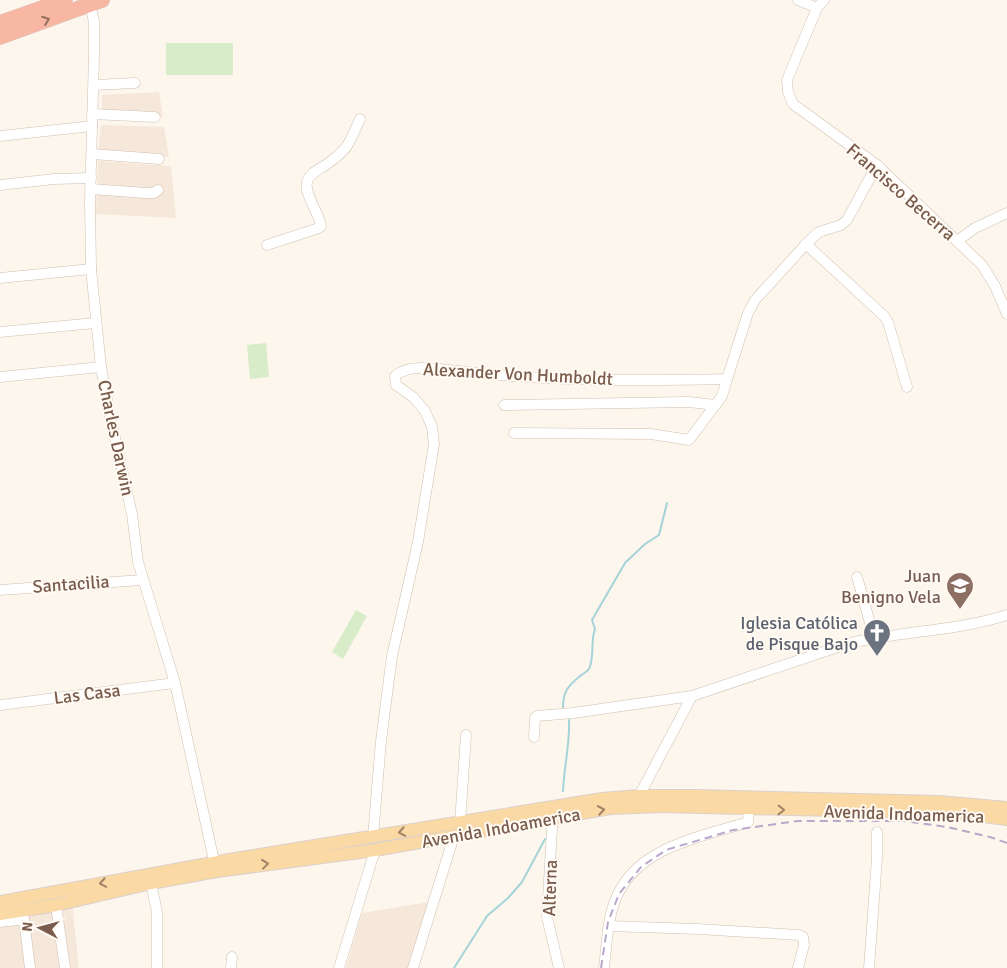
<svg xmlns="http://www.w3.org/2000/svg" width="1007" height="968" font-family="Signika,sans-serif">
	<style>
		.residential { fill: #f5e8da }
		.green { fill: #d8ecc9 }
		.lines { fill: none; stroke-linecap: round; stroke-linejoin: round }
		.stream { stroke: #a5d3da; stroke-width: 2 }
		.minor-casing { stroke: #d1beb0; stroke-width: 11 }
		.major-casing { stroke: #dad1cd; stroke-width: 14 }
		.highway-casing { stroke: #dad1cd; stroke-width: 16 }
		.minor { stroke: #fff; stroke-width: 10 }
		.major { stroke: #fbd9a5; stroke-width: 12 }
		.highway { stroke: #f7b7a3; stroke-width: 15 }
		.rail { stroke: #b9a8c9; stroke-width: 2; stroke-dasharray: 8 5; stroke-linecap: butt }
		.oneway { stroke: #936e5e }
		.oneway2 { stroke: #a18267 }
		.labels { text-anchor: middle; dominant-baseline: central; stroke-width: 4; stroke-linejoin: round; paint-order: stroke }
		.street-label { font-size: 18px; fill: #7a5c4d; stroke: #fffaf3 }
		.education-label { font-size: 18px; fill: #785e54; stroke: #fffaf3; text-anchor: end }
		.worship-label { font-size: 18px; fill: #5b616d; stroke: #fffaf3; text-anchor: end }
	</style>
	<rect width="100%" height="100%" fill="#fdf6ec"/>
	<!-- residential -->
	<g class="residential">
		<path d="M159,92L163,116L102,112V95Z"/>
		<path d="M101,125L164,127L169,157L98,153Z"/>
		<path d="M98,161L171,166L176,218L96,214Z"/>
		<path d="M429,902L408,968H346L362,913Z"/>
		<path d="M72,903L79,968H0V915Z"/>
	</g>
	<!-- green -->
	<g class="green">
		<rect x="166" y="43" width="67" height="32"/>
		<path d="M266,343L269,377L250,379L247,345Z"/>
		<path d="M356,610L367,616L343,659L332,652Z"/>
	</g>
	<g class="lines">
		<!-- stream -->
		<g class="stream">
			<path d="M563,707C563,692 568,686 579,677C582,674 587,672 589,669C595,656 590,642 595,629L592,620L625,563L645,544L659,535L667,503"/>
			<path d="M563,791C564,767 570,744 569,720"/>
			<path d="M454,968L487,916L508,898L522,882L545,839"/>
		</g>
		<defs>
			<g id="minor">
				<path d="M798,0L817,8"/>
				<path d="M824,0L817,8L787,80L788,92L793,104L877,165L982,265L995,286L1007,314"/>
				<path d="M90,4L94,22V55L90,201L91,269L101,367L110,416L132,514L138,562L175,683L216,870"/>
				<path d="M94,85L135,83"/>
				<path d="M92,114L155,117"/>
				<path d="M0,136L92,126"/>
				<path d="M92,154L159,159"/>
				<path d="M0,185L54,179L91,178"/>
				<path d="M91,189L146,193H154L158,190"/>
				<path d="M957,241L975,228L1007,213"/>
				<path d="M806,244L884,316L888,322L907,387"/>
				<path d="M267,245L319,228L321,226C319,213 304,194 307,182C309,173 320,169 327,164C349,149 349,143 360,119"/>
				<path d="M0,278L91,269"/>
				<path d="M0,332L95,323"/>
				<path d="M0,377L101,367"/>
				<path d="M727,379L748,313L755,300L806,244L819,232L841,225L847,220L877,165"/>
				<path d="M504,405L689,402L716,405"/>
				<path d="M857,577L874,637"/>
				<path d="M0,590L142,580"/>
				<path d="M0,705L175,683"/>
				<path d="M534,737L535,718L537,716L573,713L692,696L850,643C902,631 957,631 1007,615"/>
				<path d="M639,802V796L692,696"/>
				<path d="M553,811L547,917L559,968"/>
				<path d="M460,823L466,735"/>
				<path d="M373,837L381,741L392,656L418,542L434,444L432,427L425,411L413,397L396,385L395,376C408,363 440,369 458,371C545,381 638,381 727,379L722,396L689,440L651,434L514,433"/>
				<path d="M151,883L157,912V968"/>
				<path d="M56,905L65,968"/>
				<path d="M0,922L24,919L30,968"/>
				<path d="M609,926L698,929L799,935L803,937L804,945L798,968"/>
				<path d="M231,968L232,957"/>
				<path d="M339,968L375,850"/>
				<path d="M413,968L454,836"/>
				<path d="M604,968C607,944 607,918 617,896C639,846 702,837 748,822L749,809"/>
				<path d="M869,968L877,858V832"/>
			</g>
			<g id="major">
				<path d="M0,902L235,859L602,799L639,796H696L939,802L1007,808"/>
				<path d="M0,914L56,905L151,883L217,871L375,850L610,808L661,806L961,813L1007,819"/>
			</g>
			<g id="highway">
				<path d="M0,23L65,0"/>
				<path d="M0,37L102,0"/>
			</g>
		</defs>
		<!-- minor casing -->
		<use href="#minor" class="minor-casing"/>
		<!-- major casing -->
		<use href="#major" class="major-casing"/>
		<!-- highway casing -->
		<use href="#highway" class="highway-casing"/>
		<!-- minor -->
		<use href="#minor" class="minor"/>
		<!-- major -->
		<use href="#major" class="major"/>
		<!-- highway -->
		<use href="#highway" class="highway"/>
		<!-- rail -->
		<path class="rail" d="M601,968L608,922L619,894L641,867L666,850L733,830L798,821H904L947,827L990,837L1007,843"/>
	</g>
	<!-- one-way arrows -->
	<defs><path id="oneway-chevron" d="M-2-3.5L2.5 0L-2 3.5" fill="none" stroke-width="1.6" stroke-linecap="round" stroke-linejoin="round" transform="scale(1.25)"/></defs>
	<use class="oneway" href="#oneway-chevron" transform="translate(46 20) rotate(-20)"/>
	<g class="oneway2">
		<use href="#oneway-chevron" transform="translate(601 810) rotate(-10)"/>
		<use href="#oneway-chevron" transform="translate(781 810) rotate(1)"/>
		<use href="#oneway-chevron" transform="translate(402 832) rotate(170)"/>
		<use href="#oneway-chevron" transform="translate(265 864) rotate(-7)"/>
		<use href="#oneway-chevron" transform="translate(103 883) rotate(170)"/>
	</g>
	<!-- icons -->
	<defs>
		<symbol id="school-pin" viewBox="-11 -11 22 30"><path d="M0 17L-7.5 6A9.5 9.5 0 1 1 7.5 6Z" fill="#8d6e63" stroke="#fffaf3"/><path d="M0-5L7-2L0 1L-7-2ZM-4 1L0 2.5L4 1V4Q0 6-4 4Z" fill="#fff"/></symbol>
		<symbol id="church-pin" viewBox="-11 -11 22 30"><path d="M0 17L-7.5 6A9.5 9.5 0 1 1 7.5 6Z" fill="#6b7280" stroke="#fffaf3"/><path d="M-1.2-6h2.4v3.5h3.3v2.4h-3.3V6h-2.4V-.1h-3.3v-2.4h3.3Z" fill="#fff"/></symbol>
	</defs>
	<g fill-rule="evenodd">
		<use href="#school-pin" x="944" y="570" width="32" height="43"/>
		<use href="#church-pin" x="861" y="617" width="32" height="43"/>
	</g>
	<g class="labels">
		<!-- street labels -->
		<g class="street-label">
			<text transform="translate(901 192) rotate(41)">Francisco Becerra</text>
			<text transform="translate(518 374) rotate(3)">Alexander Von Humboldt</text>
			<text transform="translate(116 438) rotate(78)">Charles Darwin</text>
			<text transform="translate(71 584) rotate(-4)">Santacilia</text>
			<text transform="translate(87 694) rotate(-7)">Las Casa</text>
			<text transform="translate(904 814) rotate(2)">Avenida Indoamerica</text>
			<text transform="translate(501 828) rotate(-10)">Avenida Indoamerica</text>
			<text transform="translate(550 888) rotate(-88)">Alterna</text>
		</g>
		<!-- education labels -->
		<g class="education-label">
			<text x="941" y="576">Juan<tspan x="941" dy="21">Benigno Vela</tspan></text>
		</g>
		<!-- worship labels -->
		<g class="worship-label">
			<text x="858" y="623">Iglesia Católica<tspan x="858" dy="21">de Pisque Bajo</tspan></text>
		</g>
	</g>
	<!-- north arrow -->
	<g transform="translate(40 928) rotate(276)" stroke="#fffaf3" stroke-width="4" paint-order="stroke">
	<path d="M0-4L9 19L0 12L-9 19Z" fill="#7a5c4d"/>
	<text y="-8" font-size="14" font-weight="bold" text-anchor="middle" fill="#7a5c4d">N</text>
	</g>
</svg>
